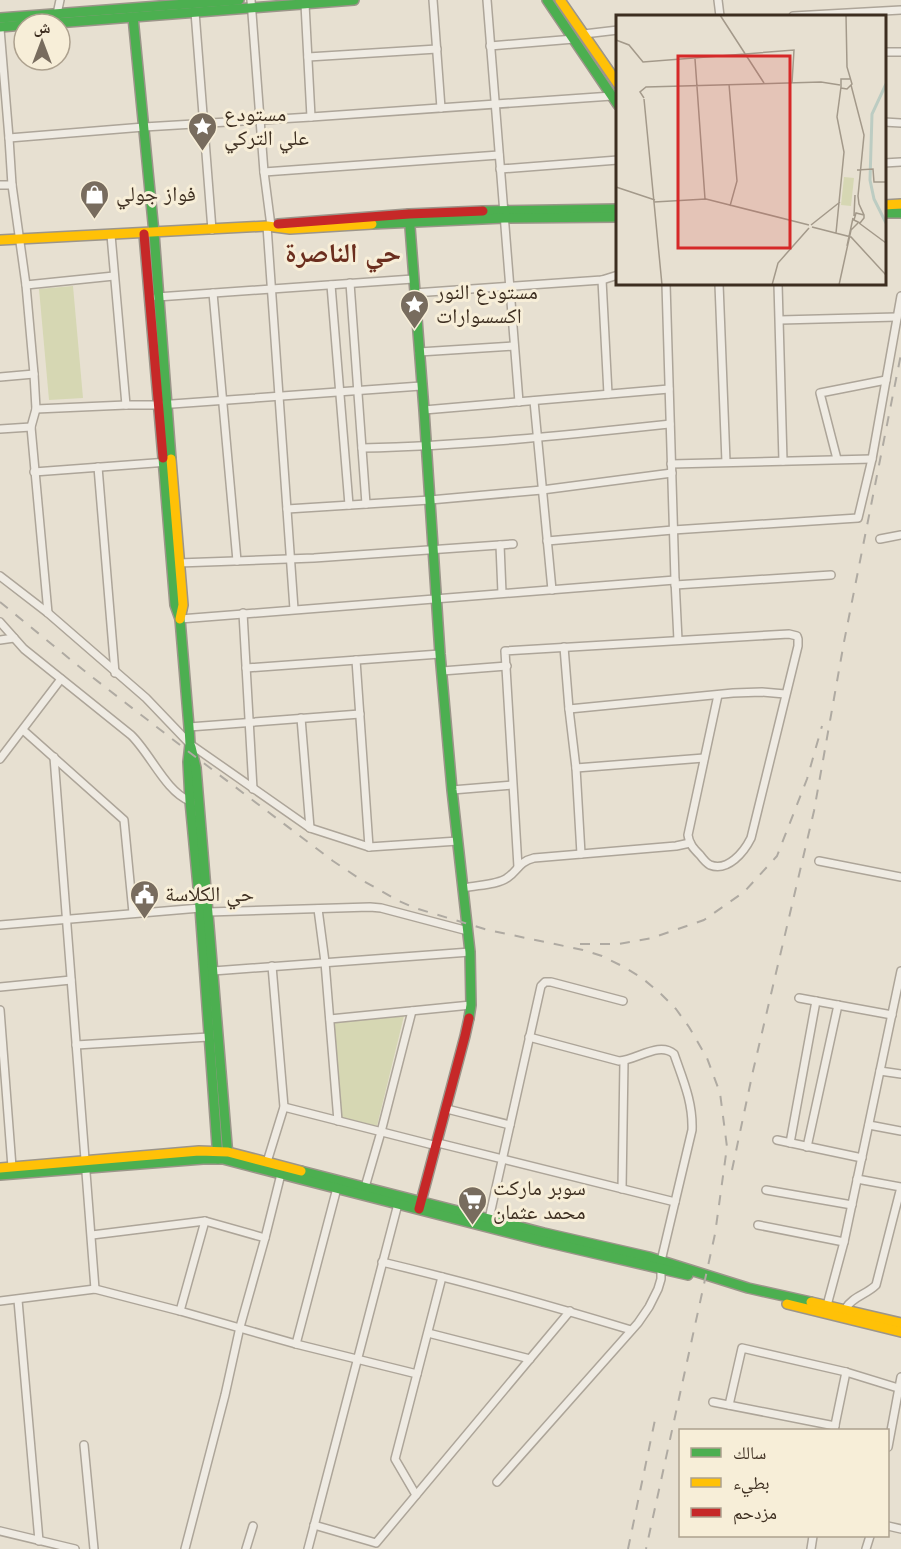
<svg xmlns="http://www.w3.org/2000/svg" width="901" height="1549" font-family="'Libre Baskerville','Noto Naskh Arabic',serif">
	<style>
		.green { fill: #d6d7b3 }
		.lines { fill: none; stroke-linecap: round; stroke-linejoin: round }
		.street-casing { stroke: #ada599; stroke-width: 10 }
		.fast-casing { stroke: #9c958a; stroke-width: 12 }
		.slow-casing { stroke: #9c958a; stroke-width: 12 }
		.jam-casing { stroke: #9c958a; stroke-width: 12 }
		.street { stroke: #efebe3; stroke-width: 7 }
		.fast { stroke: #4caf50; stroke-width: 9 }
		.slow { stroke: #ffc107; stroke-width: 9 }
		.jam { stroke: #c62828; stroke-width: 9 }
		.rail { stroke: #afaaa2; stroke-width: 2; stroke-dasharray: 10 10; stroke-linecap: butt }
		.labels { text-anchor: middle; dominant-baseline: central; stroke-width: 6; stroke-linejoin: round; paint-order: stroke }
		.poi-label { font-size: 21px; fill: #3d2e20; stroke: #f7eed8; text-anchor: start }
		.district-label { font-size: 27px; font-weight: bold; fill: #6b2e1e; stroke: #f7eed8 }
		.inset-river { fill: none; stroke: #bcccc2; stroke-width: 3 }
		.inset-road { fill: none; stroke: #a3998a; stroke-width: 1.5 }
		.view { fill: #d62828; fill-opacity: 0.15; stroke: #d62828; stroke-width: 3 }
		.inset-edge { fill: none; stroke: #3d2e20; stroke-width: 3 }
	</style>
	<rect width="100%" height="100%" fill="#e7e0d1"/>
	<!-- green -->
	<g class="green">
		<path d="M73,286L83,398L49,400L39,289Z"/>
		<path d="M404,1016L377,1126L342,1118L334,1023Z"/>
	</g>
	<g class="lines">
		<defs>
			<g id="street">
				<path d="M251,0L264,172L271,226"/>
				<path d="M433,0L441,108"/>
				<path d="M487,0L519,402"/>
				<path d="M718,0L720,16"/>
				<path d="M305,4L311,117"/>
				<path d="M195,12L212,230"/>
				<path d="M57,14L60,0"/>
				<path d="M793,16L901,10"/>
				<path d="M0,29L9,138L12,185L26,285L34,374L36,409L31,427L48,613"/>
				<path d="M584,34L618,30"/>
				<path d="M490,46L574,39"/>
				<path d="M884,52H901"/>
				<path d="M308,57L437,49"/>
				<path d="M884,122L901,123"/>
				<path d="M9,138L144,127L311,117L612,96"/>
				<path d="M884,163L901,162"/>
				<path d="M500,169L618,160"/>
				<path d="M264,172L499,155"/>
				<path d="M0,185H12"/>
				<path d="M267,226L294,609"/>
				<path d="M111,235L126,405"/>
				<path d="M602,280L608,394"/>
				<path d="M350,283L366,504"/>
				<path d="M666,284L675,580L678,640"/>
				<path d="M719,284L726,462"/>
				<path d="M778,284L783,461"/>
				<path d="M26,285L114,276"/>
				<path d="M331,285L349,505"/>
				<path d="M213,293L237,561"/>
				<path d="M414,293L602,280L618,275"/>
				<path d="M157,297L413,279"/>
				<path d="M780,320L897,317"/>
				<path d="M419,352L514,346"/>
				<path d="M0,377L34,374"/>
				<path d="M534,401L552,590"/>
				<path d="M36,409L126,405H158L421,386"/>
				<path d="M424,410L669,389"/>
				<path d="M0,429L31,427"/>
				<path d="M362,448C465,446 567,435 670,424"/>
				<path d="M837,459L820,393L886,380"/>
				<path d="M671,464L872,459"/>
				<path d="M98,467L115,673"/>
				<path d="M34,472L168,462"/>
				<path d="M287,509L430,500L542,490L672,473"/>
				<path d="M880,539L901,535"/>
				<path d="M547,541L673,530L858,518L872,459L901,296"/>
				<path d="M500,545L502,593"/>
				<path d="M178,563L314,558L513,544"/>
				<path d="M0,576L48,613L146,698L190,744L310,828L369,847L458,841"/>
				<path d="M675,585L831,575"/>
				<path d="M243,613L253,789"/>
				<path d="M180,619L675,580"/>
				<path d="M0,622L24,649L131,735C150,753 166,792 190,801"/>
				<path d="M0,640L14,638"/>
				<path d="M564,647L569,709L576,768L581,854"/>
				<path d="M356,660L369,847"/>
				<path d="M246,668L440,654"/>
				<path d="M442,671L507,666"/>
				<path d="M569,709L733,693L762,692L785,694"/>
				<path d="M301,718L310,828"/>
				<path d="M189,727L360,714"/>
				<path d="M23,730L124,820L133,913"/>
				<path d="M54,757L95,1289"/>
				<path d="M0,759L61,679"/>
				<path d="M576,768L704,758"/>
				<path d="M452,790L512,785"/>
				<path d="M819,861L901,877"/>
				<path d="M518,867L505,651L789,634L797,636L798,639V646L751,838C744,852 728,872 710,865C706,863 703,859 700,855C694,849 689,844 688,835L718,695"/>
				<path d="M464,888C476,885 497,885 507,878C518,871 518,862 534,858L676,846L690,843"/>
				<path d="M318,909L325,962L338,1121"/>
				<path d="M0,925L200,908L208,912L370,907L381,908L468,931"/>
				<path d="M213,971L470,952"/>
				<path d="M0,987L71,980"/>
				<path d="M799,998L892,1015"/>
				<path d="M0,1010L12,1167"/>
				<path d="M330,1019L471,1005"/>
				<path d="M76,1045L209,1037"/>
				<path d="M880,1071L901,1074"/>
				<path d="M284,1107L437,1146"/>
				<path d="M447,1109L510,1125"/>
				<path d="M869,1125L901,1131"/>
				<path d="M777,1140L862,1158"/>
				<path d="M438,1143L675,1202"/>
				<path d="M790,1143L816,1001"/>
				<path d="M807,1147L838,1005"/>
				<path d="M267,1162L284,1107L272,966"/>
				<path d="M365,1187L381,1132L412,1011"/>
				<path d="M622,1189L624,1061"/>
				<path d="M766,1190L852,1205"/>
				<path d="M489,1219L541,986L545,982H551L623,1001"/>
				<path d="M758,1225L844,1242"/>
				<path d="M92,1235L205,1221L265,1238"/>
				<path d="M382,1262C466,1282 549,1305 631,1330"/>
				<path d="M18,1300L39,1541"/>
				<path d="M0,1301L95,1289L180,1311L296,1344L417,1374"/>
				<path d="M826,1309L844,1242L901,971"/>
				<path d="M845,1309C853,1296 866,1295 876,1285L901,1187L857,1179"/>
				<path d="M180,1311L205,1221"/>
				<path d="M428,1333L530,1359"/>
				<path d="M296,1344L337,1188"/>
				<path d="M713,1402L835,1426"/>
				<path d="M729,1405L742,1348L846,1372L901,1389"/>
				<path d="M834,1430L846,1372"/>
				<path d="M84,1445L94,1549"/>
				<path d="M888,1447L901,1377"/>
				<path d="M497,1482L638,1323L649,1307L658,1289L661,1279V1261L692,1130C693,1102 683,1080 674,1054C659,1041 637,1060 619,1061L529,1037"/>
				<path d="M416,1495L395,1459L442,1277"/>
				<path d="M314,1525L376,1543L570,1311"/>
				<path d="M888,1526L901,1529"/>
				<path d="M0,1531L75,1549"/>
				<path d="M185,1549L225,1395L240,1327L265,1238L281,1174"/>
				<path d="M246,1549L253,1526"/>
				<path d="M308,1549L399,1200"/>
				<path d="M811,1549L813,1536"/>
				<path d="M866,1549L870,1536"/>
			</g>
			<g id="fast">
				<path d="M547,0L618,105"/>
				<path d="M133,17L154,233L171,459"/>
				<path d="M0,18L239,0"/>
				<path d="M43,24L354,0"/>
				<path d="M0,27L24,25"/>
				<path d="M483,211L618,209"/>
				<path d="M884,213H901"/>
				<path d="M409,214L424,410L440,654L452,790L470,952L471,1005L469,1018"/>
				<path d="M372,224L504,218L618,217"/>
				<path d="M163,458L175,605L180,619L189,727L190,744L188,762L190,801L200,908L218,1159"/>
				<path d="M191,747L196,768L228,1157"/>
				<path d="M301,1171L544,1233L649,1257L748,1288L811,1302"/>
				<path d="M0,1175L203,1159H223L542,1241L688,1275"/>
			</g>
			<g id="slow">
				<path d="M560,0L618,84"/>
				<path d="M884,205L901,204"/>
				<path d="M0,240L267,226L290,229L372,224"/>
				<path d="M171,459L183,605L180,619"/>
				<path d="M0,1168L199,1151L228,1152L301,1171"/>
				<path d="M811,1302L901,1323"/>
				<path d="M787,1304L901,1332"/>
			</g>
			<g id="jam">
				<path d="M278,224L409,214L483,211"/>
				<path d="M144,234L163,458"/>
				<path d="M419,1209L465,1036L469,1018"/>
			</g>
		</defs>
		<!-- street casing -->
		<use href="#street" class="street-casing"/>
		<!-- fast casing -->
		<use href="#fast" class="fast-casing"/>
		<!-- slow casing -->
		<use href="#slow" class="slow-casing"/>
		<!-- jam casing -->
		<use href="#jam" class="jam-casing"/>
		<!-- street -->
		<use href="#street" class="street"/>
		<!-- fast -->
		<use href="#fast" class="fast"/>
		<!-- slow -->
		<use href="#slow" class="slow"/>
		<!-- jam -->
		<use href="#jam" class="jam"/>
		<!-- rail -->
		<g class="rail">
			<path d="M0,602L87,673L189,752L333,861L360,879L399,901L415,908L488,930L583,950L602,956L624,967L642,978L661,994L676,1009L689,1027L707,1058L720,1093L727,1147L715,1234L646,1549"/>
			<path d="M580,944H618L652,938L704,920L744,892L777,856L807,779L822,726"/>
			<path d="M732,1170L753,1071L814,811L844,642L901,354"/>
			<path d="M628,1549L656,1415"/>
		</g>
	</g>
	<!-- icons -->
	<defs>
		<symbol id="sight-pin" viewBox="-11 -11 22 30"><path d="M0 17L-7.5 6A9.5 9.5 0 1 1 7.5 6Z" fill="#786c5e" stroke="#f7eed8"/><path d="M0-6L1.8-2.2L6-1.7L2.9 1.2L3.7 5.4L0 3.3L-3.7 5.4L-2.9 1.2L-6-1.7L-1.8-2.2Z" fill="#fff"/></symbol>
		<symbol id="shop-pin" viewBox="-11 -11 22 30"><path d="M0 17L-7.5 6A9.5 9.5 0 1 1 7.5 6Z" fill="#786c5e" stroke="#f7eed8"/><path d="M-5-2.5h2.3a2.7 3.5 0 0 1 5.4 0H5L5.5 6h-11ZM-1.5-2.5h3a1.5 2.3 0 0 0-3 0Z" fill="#fff"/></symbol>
		<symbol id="civic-pin" viewBox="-11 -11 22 30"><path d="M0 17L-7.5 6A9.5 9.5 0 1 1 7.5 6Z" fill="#786c5e" stroke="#f7eed8"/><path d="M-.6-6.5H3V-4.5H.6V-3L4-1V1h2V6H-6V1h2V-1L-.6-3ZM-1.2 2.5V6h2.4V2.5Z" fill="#fff"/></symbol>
		<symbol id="supermarket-pin" viewBox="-11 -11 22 30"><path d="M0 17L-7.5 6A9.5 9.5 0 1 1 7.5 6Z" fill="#786c5e" stroke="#f7eed8"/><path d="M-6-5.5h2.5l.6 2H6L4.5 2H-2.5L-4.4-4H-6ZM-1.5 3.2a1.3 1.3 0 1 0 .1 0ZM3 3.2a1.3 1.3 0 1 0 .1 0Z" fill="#fff"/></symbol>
	</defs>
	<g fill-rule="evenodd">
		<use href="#sight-pin" x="186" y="110" width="33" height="45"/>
		<use href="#shop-pin" x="78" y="178" width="33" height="45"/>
		<use href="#sight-pin" x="398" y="288" width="33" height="45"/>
		<use href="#civic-pin" x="128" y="878" width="33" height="45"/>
		<use href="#supermarket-pin" x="456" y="1184" width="33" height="45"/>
	</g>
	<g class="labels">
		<!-- poi labels -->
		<g class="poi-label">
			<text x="224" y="114">مستودع<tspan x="224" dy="24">علي التركي</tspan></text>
			<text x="116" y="194">فواز جولي</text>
			<text x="436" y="292">مستودع النور<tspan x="436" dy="24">اكسسوارات</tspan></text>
			<text x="165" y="894">حي الكلاسة</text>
			<text x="493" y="1188">سوبر ماركت<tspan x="493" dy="24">محمد عثمان</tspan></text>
		</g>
		<!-- district labels -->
		<g class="district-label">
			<text x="343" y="252">حي الناصرة</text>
		</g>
	</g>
	<!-- overview -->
	<g transform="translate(616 15)">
		<rect width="270" height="270" fill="#e7e0d1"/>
		<path d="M228,162L238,163L235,191L225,190Z" fill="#d6d7b3"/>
		<path class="inset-river" d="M270,69L256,99L254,165L258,184L270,208"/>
		<path class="inset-road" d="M104,0L148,68M230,0L231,52L236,69L231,74L225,73V64H234M0,25L13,30L27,47L178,35L176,68M79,44L89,184M113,69L121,166L114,191M235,70L248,120L242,181L243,189L248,200V203L244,208L238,205L240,198L248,200M28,83L24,77L30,72L205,67L224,70M28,84L46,270M241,155L257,154L258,167H270M0,172L39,185M38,187L90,184L193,210M238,201L239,180M243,208L270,228M195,210L224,187M196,212L235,222L270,260M220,218L228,137L221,102L225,72M231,231L237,203M156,270L162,248L193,213M223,270L235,215L242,208"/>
		<path class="view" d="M62,41H174V233H62Z"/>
		<rect width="270" height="270" class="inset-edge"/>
	</g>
	<!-- legend -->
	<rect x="679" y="1429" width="210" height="108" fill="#f7eed8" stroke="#ada18e" stroke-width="1.5"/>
	<rect x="691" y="1448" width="30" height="9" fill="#4caf50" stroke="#ada18e" stroke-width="1.5"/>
	<text x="733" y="1459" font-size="18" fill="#3d2e20">سالك</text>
	<rect x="691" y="1478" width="30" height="9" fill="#ffc107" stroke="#ada18e" stroke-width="1.5"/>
	<text x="733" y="1489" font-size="18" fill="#3d2e20">بطيء</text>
	<rect x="691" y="1508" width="30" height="9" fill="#c62828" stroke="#ada18e" stroke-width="1.5"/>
	<text x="733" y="1519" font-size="18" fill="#3d2e20">مزدحم</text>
	<!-- north arrow -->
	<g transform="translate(42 42)"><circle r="28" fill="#f7eed8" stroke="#ada18e" stroke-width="1.5"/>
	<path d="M0-4.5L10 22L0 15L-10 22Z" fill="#786c5e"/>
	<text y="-9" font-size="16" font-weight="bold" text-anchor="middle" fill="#3d2e20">ش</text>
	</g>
</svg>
